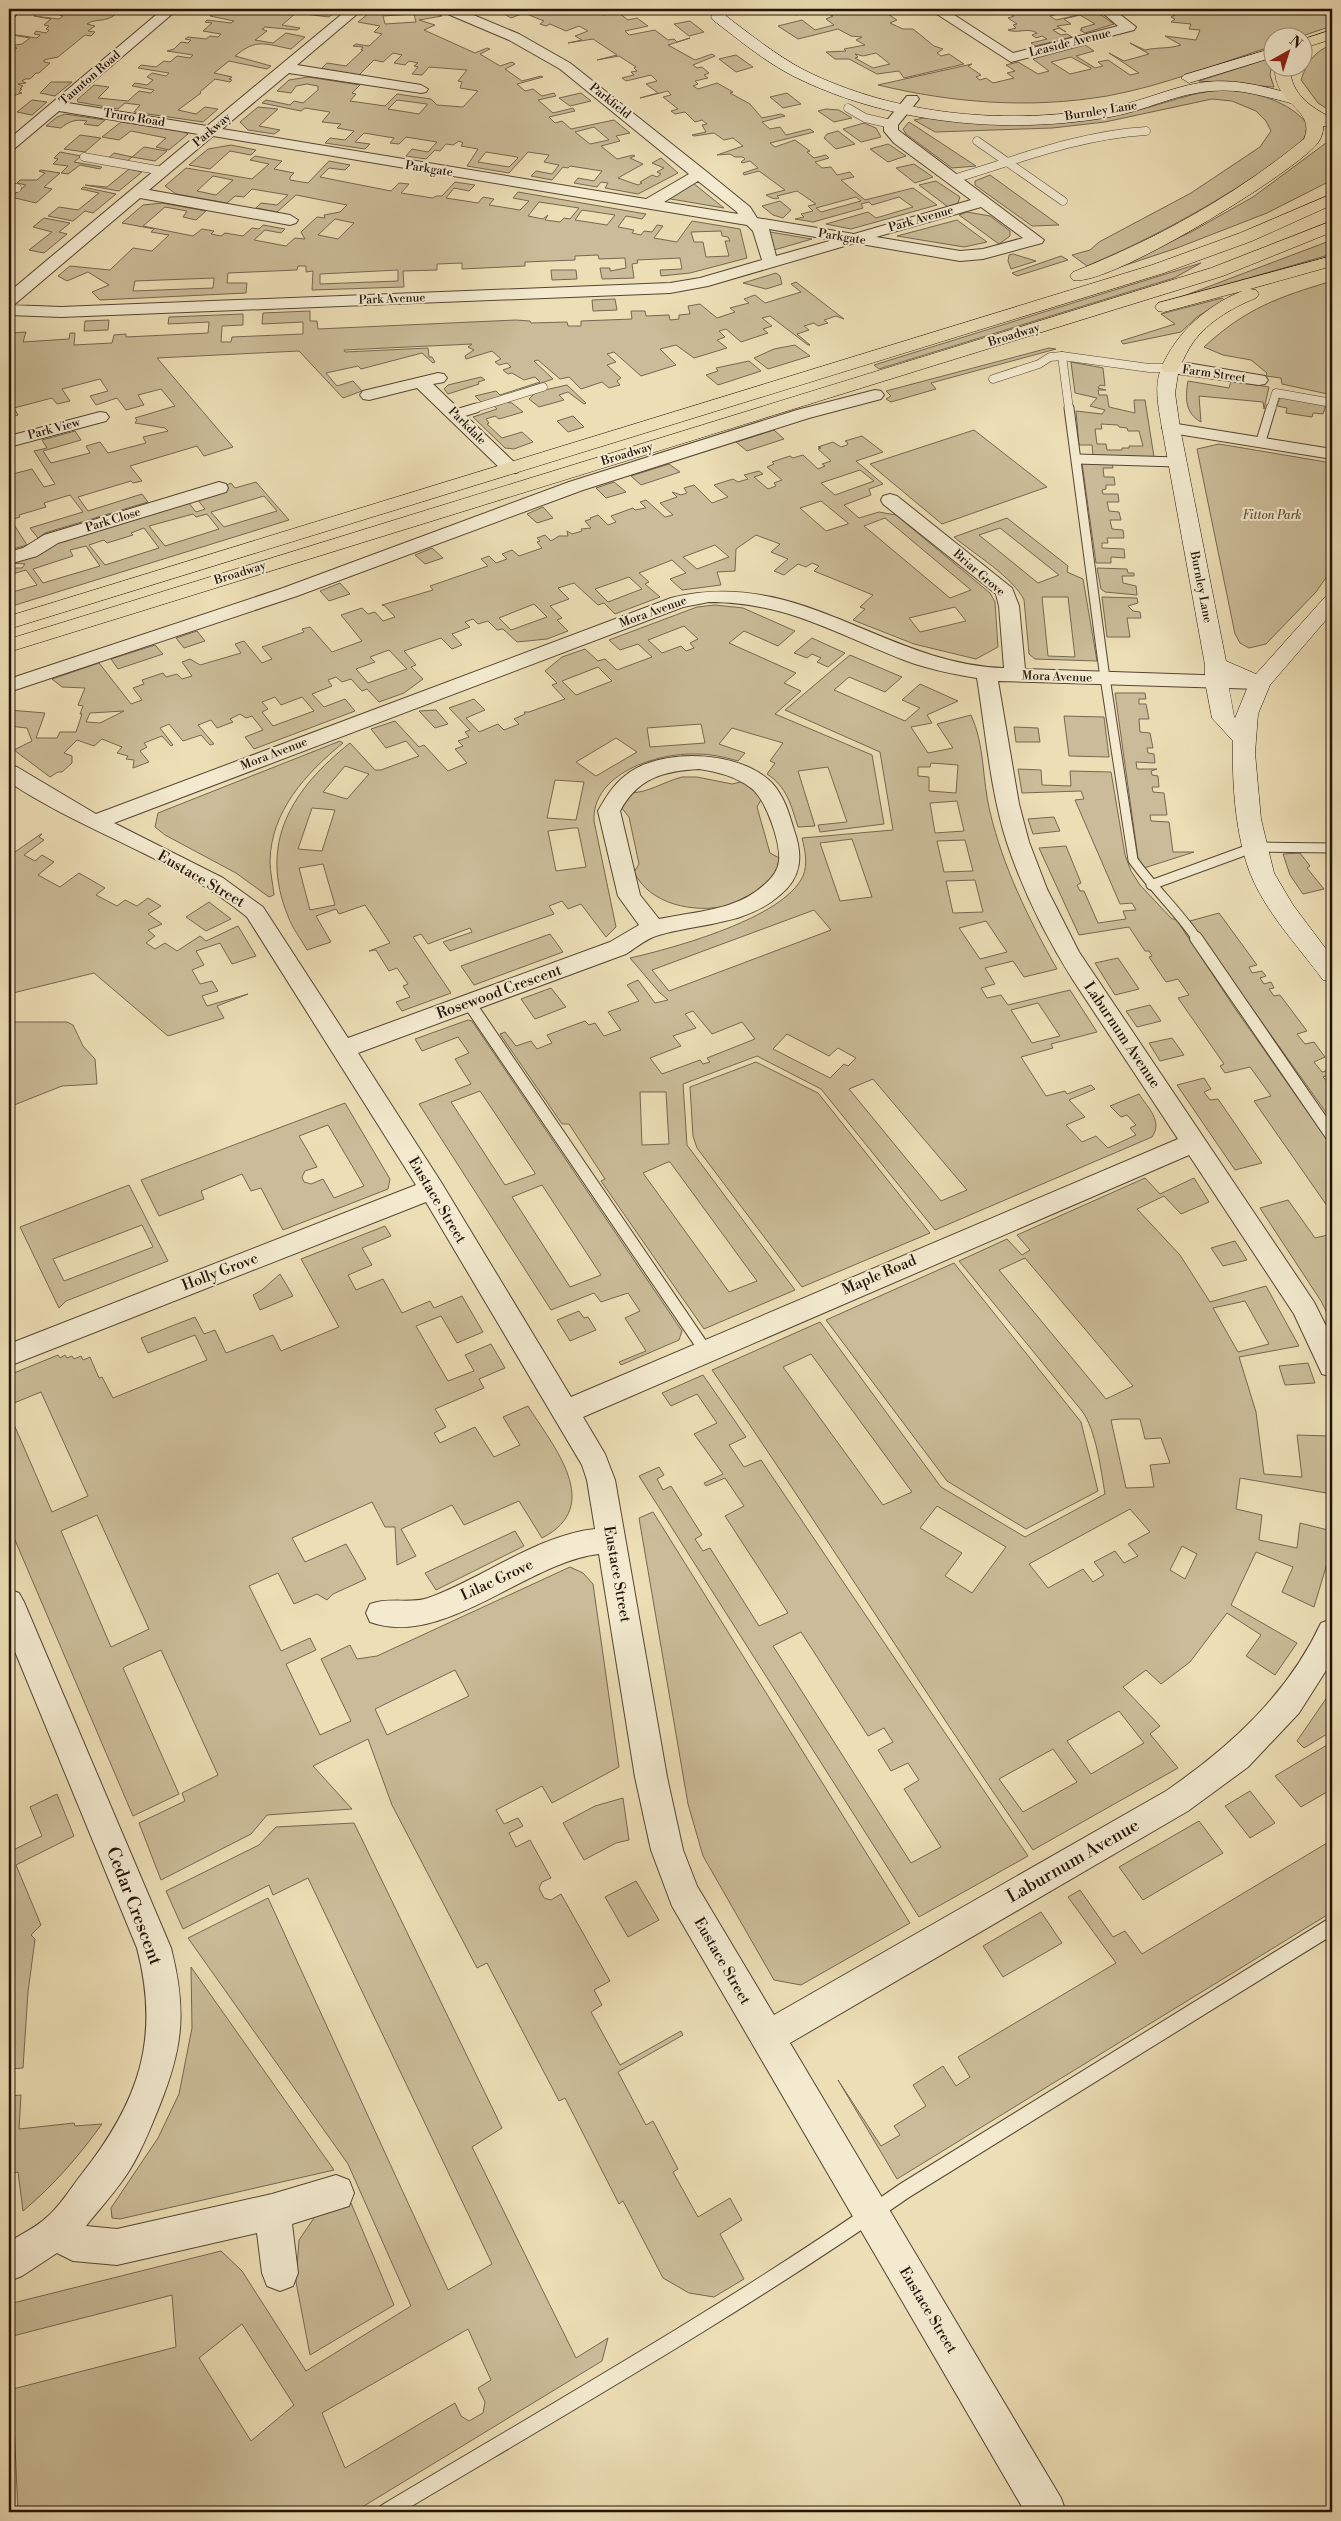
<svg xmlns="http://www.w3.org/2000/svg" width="1341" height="2521" font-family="'Libre Bodoni',serif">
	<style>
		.green { fill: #cabc98; stroke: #766850; fill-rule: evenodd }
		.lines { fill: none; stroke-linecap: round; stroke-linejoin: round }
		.lane-far3-casing { stroke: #554633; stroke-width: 9 }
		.lane-far2-casing { stroke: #554633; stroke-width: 11 }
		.lane-far1-casing { stroke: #554633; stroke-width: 14 }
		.lane-casing { stroke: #554633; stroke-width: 18 }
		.street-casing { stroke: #554633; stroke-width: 2 }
		.secondary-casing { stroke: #231408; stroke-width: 1 }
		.highway-casing { stroke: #231408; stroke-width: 1 }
		.lane-far3 { stroke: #f3eacf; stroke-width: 8 }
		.lane-far2 { stroke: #f3eacf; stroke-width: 9 }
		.lane-far1 { stroke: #f3eacf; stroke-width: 12 }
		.lane { stroke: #f3eacf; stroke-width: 16 }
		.street { fill: #f3eacf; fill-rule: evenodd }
		.secondary { fill: #f3eacf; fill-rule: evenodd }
		.highway { fill: #ecdeb5; fill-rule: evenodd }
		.labels { text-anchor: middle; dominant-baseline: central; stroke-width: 4; stroke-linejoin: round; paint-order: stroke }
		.far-street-label { font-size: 12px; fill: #231408; stroke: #f3eacf }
		.far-park-label { font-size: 12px; font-style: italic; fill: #5d4f3a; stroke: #f3eacf }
		.street-label { font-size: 15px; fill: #231408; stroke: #f3eacf }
		.near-street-label { font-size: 18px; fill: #231408; stroke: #f3eacf }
	</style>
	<rect width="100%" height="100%" fill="#ecdeb5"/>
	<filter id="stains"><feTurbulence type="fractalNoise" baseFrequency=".004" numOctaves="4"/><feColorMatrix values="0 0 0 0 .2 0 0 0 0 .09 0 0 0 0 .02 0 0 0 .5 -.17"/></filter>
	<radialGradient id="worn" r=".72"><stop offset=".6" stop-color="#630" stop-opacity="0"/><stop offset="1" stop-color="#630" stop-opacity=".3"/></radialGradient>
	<!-- green -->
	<g class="green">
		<path d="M67,9H117L111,13L116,14C105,23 96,18 87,24L95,26L88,31L95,32L91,36L85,35L58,57L44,60V62L50,63L39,73H36L30,79H25L22,81L26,83L18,84L23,86L20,89H22L19,92L22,93L9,97V58L13,55L10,54L17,48L9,46L22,44L30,38L12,35L9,37V34L37,38L40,35L34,34L36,31L46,33L49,30L46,29L49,26L44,25L51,19L34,16L59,19L63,16L59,15Z"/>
		<path d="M223,9H302L319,12L323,9H339L329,17L296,13L282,25L300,28L297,30L265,27L262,29L267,31L255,40L273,43L286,33L305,37L291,49C264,44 257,38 235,56L271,66L267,69L229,61L214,73L232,77L229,79L232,80L230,82L215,79L200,92L201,93L178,110L196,114L205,107L218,109L203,122L134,112L140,105L125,103L118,109L78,102L77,100L94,85L109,87L98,98L128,101L139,91L151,93L154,90L132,86L135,83L147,85L153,80L147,77L152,73L166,76L169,73L138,68L141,65L156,67L164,61L170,62L177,56L190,58L193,55L167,51L174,49L181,42L188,43L191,40L185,39L188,37L206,39L210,36L218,37L221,34L203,31L212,23L205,22L207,20L231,23L234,21L210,16Z"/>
		<path d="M374,9H425L442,16L419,20L435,25L424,30L475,53L487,48L490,49L480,54L500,66L512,62L515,64L505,69L522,81L541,76L543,77L517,84L525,91L533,89L542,96L554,93L556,96L538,100L553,113L573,108L575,111L549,117L555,123L562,121L571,129L614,120L630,133L616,136L620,141L601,146L617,159L633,155L635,156L630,158L643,164L618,178L638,185L642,183L640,182L652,175L657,177L661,174L657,172L664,168L652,163L661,158L678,173L638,194L605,188L608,183L601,182L597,187L574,183L578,178L594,181L602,171L570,166L568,168L563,167L552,180L531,176L536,171L552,174L559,165L544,162L549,155L528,152L509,173L467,166L478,149L461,146L463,143L459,141L453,145L446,144L440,151L435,150L426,159L406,156L412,149L428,152L437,142L406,137L399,144L390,143L394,138L364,133L355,142L370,144L365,149L325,143L330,138L345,140L354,131L337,128L341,124L322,122L330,112L305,108L301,111L262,103L266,100L290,105L294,101L303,103L318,90V86L307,84L296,86L291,93L277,91L289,80L308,77L360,85L352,93L356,94L350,101L385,106L397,94L431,99L437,105L463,107L478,91L460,88L462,82L458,81L467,70L429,67L422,75L412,74L418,67L414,66L418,63L409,61L405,65L394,63L402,55L393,53L383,62L374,60L359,75L321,69L327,63L346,66L363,50H361L363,47L353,46L356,44L369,46L382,34L374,32L380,26L358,22ZM414,14L416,22L385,24L383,16ZM397,100L427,104V105L419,114L388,109ZM594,127L609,140L590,144L575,132ZM486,152L517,157L518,158L509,167L478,162Z"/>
		<path d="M523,9H613L600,12L603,15L634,9L619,13L628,20L637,18L648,26L625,31L629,35L655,30L668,40L674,39L677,42L690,38L668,45L695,60L712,54L715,56L693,65L697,68L702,67L709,73L704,75L708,78L695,81L698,84L693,86L698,89L717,83L733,92L730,93L750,104L762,118L781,114L785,116L762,122L770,129L780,127L786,135L810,129L814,132L770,143L775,147L795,140L810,151L807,152L814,158L826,155L829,158L815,162L822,168L831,167L837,175L850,172L854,177L841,180L865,200L913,188L937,205L851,229L826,224L868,212L876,218L913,207L899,197L872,205L869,202L861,204L863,208L813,222L795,219L804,217L801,214L813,211L808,206L816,204L797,191L777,196L779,198C775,200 769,197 766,195L785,190L759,171L744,175L743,173L758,168L750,161L742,163L741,162L745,159L743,157H735L730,154L717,155L743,146L733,138L724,140L714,133L694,136L692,135L706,132L702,125L707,124L702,120L695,122L685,112L675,114L671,111L678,109L663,97L671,95L668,91L640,98L658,93L646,84L657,81L651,75L626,81L622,78L634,75L631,72L637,71L634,68L636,67L619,56L597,60L617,55L593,39L568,43L582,40L575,36L588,31L579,26L566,31L550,24L546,26L540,24L544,21L524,13L511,18L506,15ZM856,197L861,201L821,212L816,208Z"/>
		<path d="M812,9H898L885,12L897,20L890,23L903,29H913L934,46L943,49L937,53L941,56L949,54L964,64L904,78L899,71L877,74L849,59H835L826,52L846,51L844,49L865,45L856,40L862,37L851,36L838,29L798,39L778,26L802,20L815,30L834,25L826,19L833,16L819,10L796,15L793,13ZM876,53L890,64L873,68L855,58L858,57L855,54L863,56Z"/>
		<path d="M994,9H1049L1058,14L1050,16L1056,20L1095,11L1114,24L1085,33L1080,30H1082L1081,28L1095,24L1080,15L1064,19L1071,24L1057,26L1066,32L1059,28L1053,30L1061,35L1067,34L1072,37L1035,46L1031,43L1047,39L1042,36L1036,38L1032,35L1037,33C1028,27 1017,34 1008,30L1016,28L1013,25L1017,24L1008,18L1014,16L1007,11L998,13Z"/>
		<path d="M1158,9H1332V26L1299,37L1274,38L1273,46C1219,63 1163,86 1107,96C1030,109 953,103 878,85L972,64L968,66L981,75L976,77L980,80L986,78L993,83L1014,78L1007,73L1015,71L1006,65L1018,62L1038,74L1049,71L1033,59L1085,45L1094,51L1076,56L1095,68L1103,66L1098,62L1108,60L1130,75L1139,73L1109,53L1124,61L1149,54L1130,43L1145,50C1158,47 1169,49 1181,45L1165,36L1196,40L1200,30L1189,29L1191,24L1171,22L1175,19L1171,17L1177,14L1166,13ZM1071,57L1091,68V69L1070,74L1051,62Z"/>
		<path d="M690,21L704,32L689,36L674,24Z"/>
		<path d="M1332,45V112L1318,103L1301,80C1306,64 1315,50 1332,45Z"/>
		<path d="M736,55L753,67L736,72L719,59Z"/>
		<path d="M1273,57L1270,75L1274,87L1199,81Z"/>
		<path d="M51,82H72L55,96L40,93Z"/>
		<path d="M1226,89C1255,93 1289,100 1308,125C1307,131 1306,137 1301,142C1289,157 1271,166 1255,176C1202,211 1146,241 1087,266L1072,255L1090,250L1099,242L1191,193L1260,147L1271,131L1266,121L1256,111L1232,101L1212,99L1105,122L1052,128L935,132L914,120L928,117C985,117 1043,121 1100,117C1143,114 1183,92 1226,89Z"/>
		<path d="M581,93L591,101L570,106L559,98Z"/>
		<path d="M787,93L801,104L783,108L770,97Z"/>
		<path d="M32,100L47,102L32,115L17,112Z"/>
		<path d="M258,107L278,109L259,126L280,130L274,134L248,130L240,122Z"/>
		<path d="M826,109L839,110L852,118L834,122L818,111Z"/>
		<path d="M65,114L105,120L98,126L84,124L87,121C76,119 69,121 61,128L46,126L57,117Z"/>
		<path d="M121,122L182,131L188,134L169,150L156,147L166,138L131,131L119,140L102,137Z"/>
		<path d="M909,122L976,166L952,168L906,134L903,129Z"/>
		<path d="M864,123L876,128L881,137L861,142L843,129Z"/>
		<path d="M838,131L855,144L836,149L824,138L827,134Z"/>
		<path d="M80,135L101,138L85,152L64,149Z"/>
		<path d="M1332,141V180L1267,213L1177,248L1105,272L1191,232L1253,197L1326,143Z"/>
		<path d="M888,144L890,145L906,156L888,162L870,149Z"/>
		<path d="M231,145L256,150L251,155L230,151L210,169L189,165L208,149Z"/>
		<path d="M144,147L167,151L155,161L132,157L125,163L107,159L114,153L132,157Z"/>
		<path d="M60,152L81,156L74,162L102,167L100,169L80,165L68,174L61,173L68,166L53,164L58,159L54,158Z"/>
		<path d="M255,156L282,161L274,169L294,173L290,177V180L308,183L329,161L350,165L345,170L329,168L320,177L391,191L399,183L409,184L401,193L433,198L436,196H442L455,182L475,185L469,191L454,188L446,198L478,203L483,197L494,199L489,205L520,210L529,201L513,198L518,192L646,214L642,219L626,216L618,227L634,230L632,233L641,235L644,231L652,232L657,225L663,226L654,238L677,242L692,221L740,229L747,258L690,273L661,276L660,270L682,269L680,258L637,260L638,263L632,264L634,278L602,279L600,268H610V271L626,268L625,258L599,259L598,255L575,256V260L525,262V266L462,269V263L437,264V270L403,271L404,287L312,290L313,271L306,272V266H298L297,270L228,273L227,283H247L246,293L100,300L92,292L109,285L88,272L67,281L58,276L70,266L110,270L133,248L152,251L169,235L151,232L154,229L122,223L143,205L162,203L206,211L196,220L183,217L187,211L165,207L143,226L193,236L202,229L214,231L211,234L221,236L225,233L243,236L252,228L259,229L263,225L285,229L281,233L265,230L254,240L286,246L295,238L305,239L301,232L317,217L325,218L324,215L340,212L347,205L296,195L277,212L256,208L261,203L277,205L288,195L252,189L244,197L235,196L227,203L176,194L165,186L186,168L252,179L269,164L250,160ZM213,176L233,180L216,195L197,191ZM539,202L579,208L570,219L564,218L560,222L545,220L548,215L543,219L528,216ZM582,210L615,215L607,225L575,220ZM335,219L354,223L338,239L318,235ZM721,231L722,236L728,237L730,241H725L729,256L706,257L703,242H694L691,232ZM398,270V281L320,284V274ZM214,278L213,288L133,291L135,281Z"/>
		<path d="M914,164L933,177L915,183L896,168Z"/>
		<path d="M129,169L142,172L119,191L85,185L107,187Z"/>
		<path d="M41,170L60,173L44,187L52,189L36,203L11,197L26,185L17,183L20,180H37L45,173L39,171Z"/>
		<path d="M990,175L1059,225L1032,226L975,185V181Z"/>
		<path d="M936,181L960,197L958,203L948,207L919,185Z"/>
		<path d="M693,183L724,208L665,198Z"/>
		<path d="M83,187L116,194L93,213L85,211L73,221L48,216L59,207L78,210L99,193L81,189Z"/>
		<path d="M780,201L791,210L783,218L773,215L762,206Z"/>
		<path d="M967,212L990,216L1010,231V236L999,244L959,215Z"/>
		<path d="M44,218L70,223L59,232L67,234L44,253L29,250L52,232L33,227Z"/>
		<path d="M957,220L987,242L964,247L897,236Z"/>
		<path d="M770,232L812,239L774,250Z"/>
		<path d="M1332,240V254L1173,300Z"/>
		<path d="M1013,254L1036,261L1011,269L1008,261L1009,255Z"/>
		<path d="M1061,256L1068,260L1017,276L1012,273Z"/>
		<path d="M1201,263L1174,278L879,369L874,365Z"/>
		<path d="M551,270H576L577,279L552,280Z"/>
		<path d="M776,273L780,276L782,284L766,289L743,283Z"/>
		<path d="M1332,281V395L1282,384L1281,378L1266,376L1267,373L1251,360L1223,355L1204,347C1246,308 1279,297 1332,281Z"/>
		<path d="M796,282L844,319L836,316L824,320L828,323L818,326L814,323L804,326L809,330L797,334L810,345H808L770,316L762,318L772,326L763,329L768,333L741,342L726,329L719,331L725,337L717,340L727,348L694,358L676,345L660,349L676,365L641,376L614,352L607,354L616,362L607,365L621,378L617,381L620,385L609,388L602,382L581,389L569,377L560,379L538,360L534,361L553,379L482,403L475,396L496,391L500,395L540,382L535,377L524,380L512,373L508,374L503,370L511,367L507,363L499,365L495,362L501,359L492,351L466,359L465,356L474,350L468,347L472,344L344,350L345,352L428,348L429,357H432L435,362L433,363L422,353L361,369L358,366L326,373L337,386L353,381L362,391L343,398L299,351L157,358L233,447L204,456L197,446L130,466L142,481L133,483L131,481L78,497L88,511L142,494L148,502L45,533L38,538L30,528L83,512L70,495L44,503L46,507L19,515L20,517L11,520L27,545L9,550V475L32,469L44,487L55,484L34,451L47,448L42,440L75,431L81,440L43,451L51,463L90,453L86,446L100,442L108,453L146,443L143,437L168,431L165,428L135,423L137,420L135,418L175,406L161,389L138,395L144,405L126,410L117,398L96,405L90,396L108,391L100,379L62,389L70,401L57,404L52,398L14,408L18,415L9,418V325L12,333L26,332L23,342L69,339L70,333H75L74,345L112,343L114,335L126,334V337L208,333L209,322L168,324L169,317L243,314V325L222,326L221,342H231L232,337L303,334V322L262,324L263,313L310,311V321H317L318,329L516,320L530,321L531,323L567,322L568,326H581V321L632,319L631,311H645L646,316L669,315L670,320L679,319V315L690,314L688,306L700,304L717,318L735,312L730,308L749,303L744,299L755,295L765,303L801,292L791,284Z"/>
		<path d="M1222,298L1224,300L1197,317L1181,332L1123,344L1121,341L1175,324L1161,314Z"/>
		<path d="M615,299L617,310L593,311L592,300Z"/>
		<path d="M109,320L108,330L84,331L85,321Z"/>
		<path d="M795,345L810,356L768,369L754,358L774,349Z"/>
		<path d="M1049,348L1056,349L931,383L936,389L891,402L886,399L891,396L886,391Z"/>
		<path d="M749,361L761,371L718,385L706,375L718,371L716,368Z"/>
		<path d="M1071,362L1103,368L1105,386L1100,385L1098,388L1106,390H1098L1099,395H1107L1109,407L1135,413L1134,400H1145L1154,457L1093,455L1092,445H1079L1076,411L1102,414L1105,410L1090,406L1097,398L1075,393ZM1101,424L1118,425L1119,427L1127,428L1128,431H1139L1143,446H1129V448H1122V450H1107L1106,444H1097L1095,429H1102Z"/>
		<path d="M481,377L485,380L478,382L479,384L448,394L444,389L448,385Z"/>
		<path d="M1188,381L1229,388L1231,381L1269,387L1264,409L1263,402L1199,396L1201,422C1185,413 1185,398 1188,381Z"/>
		<path d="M567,385L586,403L584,404L568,392L559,395L564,400L539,407L529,399L536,392Z"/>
		<path d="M1280,397L1326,405L1323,414L1313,413L1312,417L1286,413L1287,408L1277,406Z"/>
		<path d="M503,402L512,403L523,412L499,419L495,416L486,419L489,423L487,424L502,438L522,432L533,442L514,449L505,448L473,417L497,409L493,405Z"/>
		<path d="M573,416L584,427L568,432L557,421Z"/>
		<path d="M774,430L784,439L747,451L736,442Z"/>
		<path d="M974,430L1047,487L942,524L870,464Z"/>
		<path d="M862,436L883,452L856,461L883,484L869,489L871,495L844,505L859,518L879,512L896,515L990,593L995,602L998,647L976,659L914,644L853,620L865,609L860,607L873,595L814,571L819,566L812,563L806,567L798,564L784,575L774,571L788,559L771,552L780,544L756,535L736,549L735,571L717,572L721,585L682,590L670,579L686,573L672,560L639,573L649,582L645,584L660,597L615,614L604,603L598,605L574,583L558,588L569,599L550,606L562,618L557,620L568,631L547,639L517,642L503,629L497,630L488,621L478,624L473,619L465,622L470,627L452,634L462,645L452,649L441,638L404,651L416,665L411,667L423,679L404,693L379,702L367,689L362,691L351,679L342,682L336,677L328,680L332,686L312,694L324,707L345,699L355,711L254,749L245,737L263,730L252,716L246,718L240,714L230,719L233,722L217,728L211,720L198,725L214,744L210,745L201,735L183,741L169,724L160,728L173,745L171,746L162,736L144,743L147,747L140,751L149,762L133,768L134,760L126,759L128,756L117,753L122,747L102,739L94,746L77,740L64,753L72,756V763L62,772H58L50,777L14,750L32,741L27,728L9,726V710L45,713L36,738H57L60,732H76L82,714H80L83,706L78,705L85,688L62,687L52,679L99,663L131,704L142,700L133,688L144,684L142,680L163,673L166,677L177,674L182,679L192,676L182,662L190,659L200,665L241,653L235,644L244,641L262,663L272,659L262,647L304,632L302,629L310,627L332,652L362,641L341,615L362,608L368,614L375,612L383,621L395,617L385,606L382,605L433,590L430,586L488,566L481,559L489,556L496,563L507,559L502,554L512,550L519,556L542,548L537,542L540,541L537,538L545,535L551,541L559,536H568L567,531L572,534L582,531L581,529L591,528L585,521L591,519L590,518L598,515L608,525L616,522L611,516L633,508L635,510L646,508L640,502L646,500L665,517L673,515L660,503L677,497L672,492L681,495L687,493L684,488L694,485L712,503L728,497L714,485L733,479L738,482L748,479L744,475L759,471L763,474L754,477L768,489L776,486L774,483L782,480L767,467L774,464L772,462L790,456L793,458L803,455L818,469L825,466L822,464L831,461L818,449L821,448L818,447L833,442L841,447L847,445L848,443L845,441ZM860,470L874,481L835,495L821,483ZM821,501L848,523V524L826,531L800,508ZM885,518L971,590L950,598L864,526ZM715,545L729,557L697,569L683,557ZM629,577L642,589L608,602L595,589ZM534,604L547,617L511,630L499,618ZM955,607L966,621L920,632L909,618ZM389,650L407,669L368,683L356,669L375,662L370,657ZM275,697L281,705L302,697L314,711L273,726L262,712L268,709L262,702ZM124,711L100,723L86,722L90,713Z"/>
		<path d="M1219,444L1332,463V569L1316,592L1266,644L1249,648L1240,643L1235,634L1197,449Z"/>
		<path d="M1082,463H1112L1113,468H1103L1104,477H1114L1115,485H1106V489L1102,490L1103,494H1118L1119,502H1107L1109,511L1119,512L1121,520H1110L1112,529L1123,530L1124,538H1107L1108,543H1102V548L1124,549L1125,558L1111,557V563H1096Z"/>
		<path d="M669,464L680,472L641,485L631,476Z"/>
		<path d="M256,482L289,520L9,607V593L37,585L26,570L9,575V568H22L25,564L9,563L34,555L50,545L188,502L196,512L205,509L197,499L231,483L235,488ZM264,496L277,511L224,527L211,512ZM193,514L196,517L207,514L219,529L165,546L149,526ZM144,528L159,548L105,565L89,545L104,540L107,543L133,535L131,533ZM86,546L100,566L43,583L33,569L73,556L70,550Z"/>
		<path d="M614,482L626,492L606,498L596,488Z"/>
		<path d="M543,507L553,518L537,523L527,514Z"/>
		<path d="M1007,518L1068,566L1067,572L1083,579L1097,661L1035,659L1029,654L1024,600C1013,577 974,554 954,537ZM1000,528L1059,575L1038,583L979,535ZM1042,597H1068L1075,657L1048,656Z"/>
		<path d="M432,548L443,558L425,564L415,555Z"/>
		<path d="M1097,568L1127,569L1128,573H1134V576H1122L1123,583L1136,586L1137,595L1105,592L1101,589Z"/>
		<path d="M340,583L350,594L329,601L320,591Z"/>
		<path d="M1102,597L1137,598L1138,603L1128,606L1133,611L1140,612L1141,618H1127L1130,637H1107Z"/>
		<path d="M715,605L743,608L795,631L778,646L744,631L729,643L796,673L784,683L801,691L775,714L872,755L884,824L820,832L818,825L847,822L828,767L798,771L815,826L798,827C791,805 787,787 767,774L775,763L770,761L783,743L732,728L719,744L745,753L738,761C724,757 711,754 696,754C657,753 592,773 594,821L616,927L606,937L581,904L568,909L562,901L549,906L554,914L450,951L443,942L472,932L470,928L428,944L421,934L413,937L451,993L402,1011L396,1002L410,997L403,986L408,984L397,968L389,971L376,950L369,951L390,943L365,905L339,914L336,909L316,916L331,942L307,950C301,939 292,928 288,916C258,843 292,789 350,743L375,770H381L419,756L406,741L386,748L371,729L395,721L419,747L424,745L448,771L467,763L455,749L463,746L458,741L469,737L465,732L470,730L449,708L474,699L485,710L466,718L479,732L498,724L504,730L519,724L514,719L525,714L524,712H529L565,699L552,685L557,683L545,671L562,657L585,649L598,661L605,659L617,670L652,657L638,644L620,650L609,640L697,607ZM684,626L698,639L690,643L694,648L686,651L681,646L662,653L648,640ZM598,667L612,681L576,695L562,681ZM701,724L705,743L650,747L647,728ZM616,738L637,752L596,776L576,762ZM345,766L369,774L347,799L323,792ZM555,780L584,782L576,820L547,818ZM312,808L335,810L322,851L298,849ZM573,828H578L586,867L556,871L548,831ZM323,864L335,905L310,910L299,868Z"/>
		<path d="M197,631L205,641L184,648L176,638Z"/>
		<path d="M812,638L845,653L828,667L817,662L821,658L812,654L807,658L794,653Z"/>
		<path d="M155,645L163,654L118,669L111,659Z"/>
		<path d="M850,655L902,677L885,692L849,677L834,690L905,721L920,708L902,700L920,684L958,701L927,715L932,723L911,727L928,753L953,748L937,724L971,715C985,745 982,780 990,812C1003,867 1029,920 1057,969L1024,977L1013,961L985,968L995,984L981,988L987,998L1001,995L1008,1005L1070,990L1097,1032L1051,1044L1053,1048L1021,1057L1046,1096L1065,1091L1067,1094L1091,1085L1095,1089L1069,1100L1085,1117L1066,1125L1082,1142L1096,1136L1108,1148L1136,1135L1130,1128L1136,1125L1127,1115L1121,1117L1110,1106L1139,1094C1148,1108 1163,1121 1152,1137L935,1230L821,1089L757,1056L683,1084L687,1145L795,1290L704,1329L601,1181L605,1179L569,1124H562L500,1034L505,1032L516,1046L531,1041L537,1049L552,1043L547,1035L585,1021L589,1025L595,1023L604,1036L621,1030L608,1012L639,1001L627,985L638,980L655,1003L668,1000L659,992L630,958C674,948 784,918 803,876C808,864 805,850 802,838L893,830L880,752L785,710ZM931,763L958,765L956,793L929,791V777L918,776V767H930ZM957,801L964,831L935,833L930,803ZM852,839L872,897L840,901L820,843ZM965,840L973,871L944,872L937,841ZM975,880L983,912L953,913L946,881ZM814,910L831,930L669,991L652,970ZM986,921L1007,952L980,959L959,928ZM1038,1003L1060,1036L1032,1043L1011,1010ZM693,1011L712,1034L742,1022L755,1039L707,1058L710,1062L703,1064L700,1060L662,1074L650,1058L681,1046L673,1036L696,1028L685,1014ZM787,1034L829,1056L838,1048L856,1058L848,1066L844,1064L830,1078L773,1049ZM873,1079L967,1190L941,1201L849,1089ZM640,1092H666L669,1144L642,1145ZM668,1162H670L757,1281L729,1292L643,1173Z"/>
		<path d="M1115,693H1145L1146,699H1139V704H1146L1149,719H1139L1140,732L1150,733L1153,748H1147L1148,753L1154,754L1155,763L1136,762L1137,769H1157L1151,771L1152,775L1158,776L1159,787H1152L1153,792L1164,793L1167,815H1150L1151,821L1169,822L1173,852H1194L1144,868L1138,858Z"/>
		<path d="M436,710L448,724L435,728L419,711Z"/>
		<path d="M1064,716L1104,717L1109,757L1069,756Z"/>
		<path d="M1014,727L1038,728L1040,742H1016Z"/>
		<path d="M340,741L343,743C306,773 271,811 270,861C270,872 273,884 274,895L269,897L236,873L165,835L155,827L158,813Z"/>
		<path d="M1018,769L1041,770L1042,785L1071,786L1070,771L1111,772L1125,855L1131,871L1140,885L1172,919H1176L1232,1004L1332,1147V1213L1254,1101L1271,1096L1250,1067L1225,1073L1220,1066L1224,1064L1178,998L1189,995L1178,979L1166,982L1149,957L1152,956L1149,951H1145L1129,927L1079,935L1039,848L1066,846L1081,883L1077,885L1080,891H1084L1098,923L1126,919L1123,911L1136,910L1132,903L1120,904L1075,800L1084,799L1081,791L1022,793Z"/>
		<path d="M682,777H697L732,784L745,781L763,796L757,807L770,853L781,859C780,877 766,887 751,895C744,899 736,905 727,906C694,913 650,905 634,872L639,864L629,817L620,806L629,793C648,793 663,782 682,777Z"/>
		<path d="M1054,817L1060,831L1033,834L1028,819Z"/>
		<path d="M41,834H42L39,837L44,840L24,855L35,861L42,855L54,862L38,875L60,887L79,873L105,888L96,895L117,906L125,900L137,906L148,898L161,906L148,914L162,924L148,930L155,936L146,943L155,949L165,943L177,951L200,936L206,941L238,926L256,956L232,964L220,943L196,951L204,965L192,970L200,984L212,981L218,991L202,996L207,1006L248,994L217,1006L224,1018L168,1036L94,973L9,994V856Z"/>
		<path d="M1300,853L1310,866L1307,868L1324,889L1303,894L1290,875L1283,854Z"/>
		<path d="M209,902L231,919L206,931L186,917Z"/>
		<path d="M1219,913L1257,965L1249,967L1252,973L1262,971L1266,976L1260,978L1264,984L1271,982L1274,988L1269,989L1274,996L1280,995L1307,1031L1297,1034L1305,1044L1314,1042L1325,1057L1314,1062L1322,1072L1332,1069V1073L1323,1077L1330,1085H1332V1121L1190,921Z"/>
		<path d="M550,934L563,952L474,985L461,966Z"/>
		<path d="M1118,958L1139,989L1115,995L1095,963Z"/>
		<path d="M551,988L566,1007L535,1019L521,999Z"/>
		<path d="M1150,1005L1161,1021L1137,1027L1126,1011Z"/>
		<path d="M468,1020L472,1021L682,1331L679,1340L621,1365L619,1362L646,1351L625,1318L640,1311L628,1293L601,1302L594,1293L551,1310L419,1104L471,1084L455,1059L469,1053L458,1037L422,1051L415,1039ZM480,1091L535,1173V1174L505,1185L451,1102ZM542,1185L601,1275L570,1287L512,1197Z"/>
		<path d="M9,1022H67L73,1025L83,1046L95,1059L97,1084L62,1086L9,1107Z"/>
		<path d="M1172,1038L1184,1055L1160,1061L1149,1043Z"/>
		<path d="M756,1062L818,1093L930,1233L802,1287L697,1148L693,1136L690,1087Z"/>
		<path d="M1204,1078L1211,1089L1204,1092L1210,1100L1218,1099L1262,1163L1235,1170L1177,1085Z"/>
		<path d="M345,1103L390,1179L388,1189L283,1230L261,1188L251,1191L242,1174L201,1191L204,1199L159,1216L141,1180ZM328,1125L364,1186L334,1198L323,1179L311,1184L304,1182L302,1177L305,1171L317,1167L299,1136Z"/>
		<path d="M1145,1178L1160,1194L1194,1178L1209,1202L1181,1214L1164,1196L1137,1209L1180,1255L1210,1302L1266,1286L1299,1346L1239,1357L1256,1412L1264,1474L1302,1477L1297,1435L1329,1436L1332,1456V1494L1240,1478L1236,1509L1262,1515L1259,1540L1297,1548L1300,1523L1332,1531L1326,1567L1314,1607L1282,1592L1293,1567L1256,1552L1231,1605L1297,1643L1275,1675L1246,1656L1261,1635L1227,1613L1190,1662L1161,1684L1146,1670L1123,1687L1160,1726L1150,1734L1178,1768L1033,1850C923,1692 822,1528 712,1370L820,1322L941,1487L1025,1537L1105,1494C1101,1470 1096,1430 1082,1411L959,1261L1007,1239L1022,1255L1030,1250L1017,1235ZM1025,1258L1133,1386L1106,1399L999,1270ZM1245,1301L1269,1344L1238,1352L1213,1308ZM811,1354L912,1492L883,1505L783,1367ZM1121,1419H1140L1145,1439L1161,1438L1170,1463L1150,1465L1154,1487L1126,1488L1111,1420ZM937,1506L1006,1547L972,1593L945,1576L962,1553L920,1528ZM1130,1509L1150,1532L1128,1544L1138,1556L1124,1563L1115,1551L1094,1562L1104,1575L1093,1582L1083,1569L1048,1588L1029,1564ZM1182,1546L1197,1554L1185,1579L1170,1570ZM1119,1711L1144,1743L1091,1774L1067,1741ZM1053,1749L1077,1782L1023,1812L999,1779Z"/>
		<path d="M129,1185L168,1261L66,1301L59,1308L20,1227ZM142,1225L153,1247L64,1281L53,1259Z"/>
		<path d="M1288,1200L1315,1238L1332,1234V1323L1321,1301L1260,1208Z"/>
		<path d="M385,1226L391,1236L362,1248L372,1265L348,1275L356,1290L383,1279L402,1313L430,1301L434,1308L462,1296L483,1332L457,1343L441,1316L416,1326L448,1381L474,1371L465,1355L491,1344L505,1368L479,1379L484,1388L435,1409L446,1427L434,1433L440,1443L475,1427L494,1457L520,1445L503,1417L528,1406C553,1446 605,1506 542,1538L519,1501L464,1525L452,1505L401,1529L416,1556L397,1565L395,1527H385L372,1502L292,1538L305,1562L346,1544L366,1579L333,1594L327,1600L317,1594L294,1604L278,1573L249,1586L281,1651L310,1638L316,1650L286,1664L320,1735L351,1721L321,1659L350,1645L357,1659L377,1656L570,1567L583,1573L593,1584L619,1767L552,1803L542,1786L496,1810L504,1824L518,1818L523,1826L509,1833L516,1847L530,1840L551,1878L542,1882L539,1888L544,1898L551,1900L561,1894L610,1981L594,1990L602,2005L591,2012L620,2065L681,2031L683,2035L618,2072L646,2125L653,2121L678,2169L673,2172L698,2217L730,2198L742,2220L720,2234L744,2279L714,2297L689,2293L663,2278L623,2201L619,2204L565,2098L559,2101L487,1963L477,1968L392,1805L368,1739L313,1766L352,1809L267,1815L251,1834L161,1880L139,1823L185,1801L182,1793L218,1775L161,1650L126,1666L123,1668L179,1794L133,1816L9,1526V1413L52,1512L88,1496L41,1392L9,1405V1375L58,1355L60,1358L65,1355L67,1358L72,1356L74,1359L81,1356L83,1360L90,1357L99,1378L102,1377L113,1398L207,1360L195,1335L148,1353L141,1338L195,1317L204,1334L215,1330L226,1353L273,1335L281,1351L339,1327L301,1259ZM97,1515L149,1629L111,1647L61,1531ZM455,1670L469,1696L387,1735L375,1709Z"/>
		<path d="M1235,1241L1247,1260L1223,1266L1211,1248Z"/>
		<path d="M954,1263L1081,1422L1098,1491L1026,1529L947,1481L826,1320Z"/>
		<path d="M280,1274L293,1296L260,1310L253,1295L262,1290Z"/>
		<path d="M579,1311L584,1318L588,1317L596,1330L570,1341L557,1320Z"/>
		<path d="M1308,1363L1315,1383L1285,1385L1279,1366Z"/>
		<path d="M703,1375L746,1437L729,1445L744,1467L761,1460L1028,1856L919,1917L639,1476L659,1467L664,1475L657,1479L663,1490L671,1486L702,1535L695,1539L703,1551L710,1548L759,1626L788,1613L725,1516L744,1506L725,1478L706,1486L704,1483L723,1474L694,1434L717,1423L697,1394L671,1406L662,1393ZM801,1632L868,1736L884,1728L893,1742L878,1750L891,1771L908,1763L919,1780L904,1789L941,1847L911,1863L773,1646Z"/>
		<path d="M653,1512L910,1923L801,1985L774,1980L703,1856L688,1804L639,1518Z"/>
		<path d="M515,1531L524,1546L436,1590L425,1573Z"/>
		<path d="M1332,1690V1731L1304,1748L1297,1741Z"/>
		<path d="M1332,1742V1789L1301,1807L1275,1776Z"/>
		<path d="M1250,1791L1275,1823L1250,1838L1225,1806Z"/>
		<path d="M57,1794L74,1836L16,1865L41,1925L31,1935L35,1939L28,1992L23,2068L9,2069V1852L42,1836L30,1807Z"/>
		<path d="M623,1798L629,1840L616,1843L584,1860L563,1823L595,1806Z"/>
		<path d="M1199,1821L1223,1853L1143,1900L1119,1867Z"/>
		<path d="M354,1823L502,2128L472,2147L576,2358L608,2338L602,2361L354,2512H18L14,2423L9,2424V2390L176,2347L172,2295L9,2337V2304L221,2251L242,2271L306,2371L411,2306L348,2164L188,1938L268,1898L448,2290L492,2264L308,1878L273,1895L269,1885L183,1929L166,1891L259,1845L276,1827ZM242,2324L294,2405L251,2441L199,2358ZM468,2329L491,2380L478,2388L485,2402L483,2413L469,2421L461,2416L455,2403L345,2468L322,2413Z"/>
		<path d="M1332,1840V1912L897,2179L838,2080L881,2146L900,2135L894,2126L926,2106L913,2085L943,2066L956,2086L970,2077L958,2057L1116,1963L1068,1897L1080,1890L1113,1937L1125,1931L1142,1954Z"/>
		<path d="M636,1881L659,1920L628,1937L605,1897Z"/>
		<path d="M1041,1912L1062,1943L1003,1977L983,1946Z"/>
		<path d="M191,1967L334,2170L120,2219L112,2218L111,2208L158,2138L179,2094L192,2028Z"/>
		<path d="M21,2095L19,2129L74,2123L75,2126L102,2124C78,2157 54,2185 23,2211L18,2172L9,2174V2096Z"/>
		<path d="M351,2203L394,2305L310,2355L296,2282L299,2240L316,2215Z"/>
	</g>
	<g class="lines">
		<defs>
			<g id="lane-far3">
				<path d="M848,108L865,118L891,124"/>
				<path d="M977,141L1063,201"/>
				<path d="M84,157L163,171"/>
				<path d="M953,179C1017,160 1079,135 1146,131"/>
				<path d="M9,187L17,188"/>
				<path d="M1062,356L1069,409"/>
				<path d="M993,379L1039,364L1050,357L1062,356L1149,368H1170"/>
				<path d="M472,409L543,387"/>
				<path d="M1271,409L1276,393L1332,403"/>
			</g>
			<g id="lane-far2">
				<path d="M1069,408L1104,671L1133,860C1153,888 1178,911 1197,939"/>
				<path d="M456,414L476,408"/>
				<path d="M1261,441L1271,408"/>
				<path d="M1077,459L1177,462"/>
				<path d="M1151,885L1255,847L1332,848"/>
			</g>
			<g id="lane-far1">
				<path d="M1196,938L1332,1136"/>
				<path d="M469,1003L705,1350"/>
			</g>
			<path id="lane" d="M386,2512C560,2408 738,2307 904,2191L1332,1926"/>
			<g id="street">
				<path d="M9,9H22L14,17L9,18Z"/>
				<path d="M163,9H178L68,103L207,126L348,9H363L297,65L421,85L428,89L426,92L421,93L289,73L222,129L646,199L689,174L560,69L509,40L443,12L441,9H459L519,34L570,63L707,172L750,207L757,218L854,234L971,200L894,143L884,131V124L907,96H917L919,99L898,125V130L1044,240L1042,243L983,259L960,261L855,243L708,286L670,293L61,317L9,315V292L198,134L59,111L14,149L9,150V139ZM213,136L747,225L753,231L762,260L700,278L670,283L61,307L9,305L15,304L140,198L290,225L296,223L298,220L290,215L149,190ZM698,181L737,212L738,214L664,202ZM981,207L1023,238L983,249L960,251L876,237ZM769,229L833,240L776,256Z"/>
				<path d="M929,9H945L1013,53L1118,26L1098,9H1113L1136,27L1134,30L1011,62Z"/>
				<path d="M1170,363H1187L1265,376L1268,380L1265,384L1259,385L1164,372L1161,368L1164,364Z"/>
				<path d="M438,373L444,374L447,378L444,382L433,384L517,465L520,469L517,473H505L417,388L369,400L363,399L360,395L363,391Z"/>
				<path d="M875,390L881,391L884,395L881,399L809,418L583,490L297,596L9,692V679L283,588L569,482L797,410Z"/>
				<path d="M100,412L106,413L109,417L106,421L9,447V436Z"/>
				<path d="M1171,423L1332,449V459L1165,432L1162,428L1165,424Z"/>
				<path d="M219,482L226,484L228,488L226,492L58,543L37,556L9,564V552L23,548L44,535Z"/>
				<path d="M890,494L897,496L1012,588L1019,606L1025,669L1260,677L1267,679L1270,683L1267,687L1260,689L998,681L1019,804L1029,842L1047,889L1079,952L1314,1302L1332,1338V1377L1322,1374L1294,1314L1189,1155L583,1417L605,1454L615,1480L667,1777L683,1850L697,1886L774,2015L1166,1791C1230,1747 1288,1694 1321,1623L1332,1619V1661L1299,1713L1248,1767L1188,1811L790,2043L1061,2498L1066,2512H1025L672,1906L651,1850L635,1777L599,1554C527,1562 443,1649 370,1622L366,1613L370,1604C389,1597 410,1604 428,1598C481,1579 538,1535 595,1529L587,1480L582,1465L426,1202L9,1366V1344L416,1185L247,917C180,860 83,832 9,782V765L17,767L96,814L671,598C800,566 883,664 1004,668L999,606L996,594L883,504L881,500L883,496ZM709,602C786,602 834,633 904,660C927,669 953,674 977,678C986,733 990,790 1007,843C1023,891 1046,937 1073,980L1178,1139L571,1397L441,1182L358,1053L626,954C637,947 647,938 659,935C701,923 746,925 780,895C802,877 803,855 794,830C789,813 784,796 772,783C740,750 661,747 626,775C613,785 606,797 598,811L618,896L639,925L610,942L348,1038L263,907L223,878L114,823L683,607ZM699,769C718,772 735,776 751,788C766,799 781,843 779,861C778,870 772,878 765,884C737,911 695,911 659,919L640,895L620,811C638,778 663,771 699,769Z"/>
				<path d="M9,1589L19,1593L24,1602L171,1948C187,2011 183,2048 159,2107C151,2127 143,2147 132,2166C120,2187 101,2207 86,2226L117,2229L272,2194L336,2175L349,2180L354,2193L349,2206L292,2224L298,2273L293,2286L280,2291L267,2286L262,2273L257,2233L117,2265L73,2261L57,2253L22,2276L9,2281V2242C21,2234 37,2227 47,2217C60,2206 70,2189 81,2175C138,2103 161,2040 137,1948L9,1637Z"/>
			</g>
			<g id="secondary">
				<path d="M721,9L728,13L726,16C751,35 776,55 804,70C896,116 1010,126 1111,107C1141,102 1169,88 1199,83C1233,77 1267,87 1299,96L1302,99L1294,104C1267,97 1240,88 1212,91C1177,93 1145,111 1110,117C1006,135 889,124 793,76C764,61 739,40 713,20L711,17L716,10Z"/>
				<path d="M1274,48V57L1189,83L1181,78L1184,75Z"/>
				<path d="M1170,363L1176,364L1179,368L1175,393L1180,428L1226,661L1256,674L1325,597L1332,595V613L1270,685L1258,714L1255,753L1261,819L1274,873L1293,905L1332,957V982L1323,980C1298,946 1266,913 1250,873C1235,833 1232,783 1233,741L1212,718L1205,682V665L1162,428C1159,409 1152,381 1164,364ZM1227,677L1248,686L1235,718L1234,716Z"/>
			</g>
			<g id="highway">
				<path d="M1332,30V39L1304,48V39Z"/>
				<path d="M1275,68H1290C1291,94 1310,107 1332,118V127L1323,126C1324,131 1321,139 1317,144C1292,174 1107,288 1073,280L1070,276L1073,272C1157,239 1234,196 1304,139C1317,108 1273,105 1275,68Z"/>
				<path d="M1332,194V205L1252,241L1164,273L9,629V616L1152,265L1240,233Z"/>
				<path d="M1332,221V232L1223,276L9,652V639L1211,268Z"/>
				<path d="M1332,256V266L1250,289L1256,290L1259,294L1256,298C1231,308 1204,324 1190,347C1185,355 1182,364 1176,372H1164L1161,368C1177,332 1206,306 1242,291L1164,312L1158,311L1155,307L1158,303Z"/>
			</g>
		</defs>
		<!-- lane-far3 casing -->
		<use href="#lane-far3" class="lane-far3-casing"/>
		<!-- lane-far2 casing -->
		<use href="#lane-far2" class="lane-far2-casing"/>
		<!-- lane-far1 casing -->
		<use href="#lane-far1" class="lane-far1-casing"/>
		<!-- lane casing -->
		<use href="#lane" class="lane-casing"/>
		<!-- street casing -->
		<use href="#street" class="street-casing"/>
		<!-- secondary casing -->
		<use href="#secondary" class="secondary-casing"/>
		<!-- highway casing -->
		<use href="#highway" class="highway-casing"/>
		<!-- lane-far3 -->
		<use href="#lane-far3" class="lane-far3"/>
		<!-- lane-far2 -->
		<use href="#lane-far2" class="lane-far2"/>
		<!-- lane-far1 -->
		<use href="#lane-far1" class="lane-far1"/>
		<!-- lane -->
		<use href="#lane" class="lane"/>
		<!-- street -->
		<use href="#street" class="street"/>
		<!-- secondary -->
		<use href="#secondary" class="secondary"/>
		<!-- highway -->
		<use href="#highway" class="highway"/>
	</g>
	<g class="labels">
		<!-- far-street labels -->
		<g class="far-street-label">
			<text transform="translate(1070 43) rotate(-14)">Leaside Avenue</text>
			<text transform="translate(90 78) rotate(-41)">Taunton Road</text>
			<text transform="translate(610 101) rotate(39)">Parkfield</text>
			<text transform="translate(1101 111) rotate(-9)">Burnley Lane</text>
			<text transform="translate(134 118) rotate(9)">Truro Road</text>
			<text transform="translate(212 130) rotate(-40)">Parkway</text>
			<text transform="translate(429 169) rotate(9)">Parkgate</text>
			<text transform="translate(921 219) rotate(-16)">Park Avenue</text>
			<text transform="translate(842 237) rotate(9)">Parkgate</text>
			<text transform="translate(392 299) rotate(-2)">Park Avenue</text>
			<text transform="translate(1014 335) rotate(-17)">Broadway</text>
			<text transform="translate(1214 374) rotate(8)">Farm Street</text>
			<text transform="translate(467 426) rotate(45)">Parkdale</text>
			<text transform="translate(54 429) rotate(-15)">Park View</text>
			<text transform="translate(627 454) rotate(-17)">Broadway</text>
			<text transform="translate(113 520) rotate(-17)">Park Close</text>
			<text transform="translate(240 573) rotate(-17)">Broadway</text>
			<text transform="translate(979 573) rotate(41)">Briar Grove</text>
			<text transform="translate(1201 587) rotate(79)">Burnley Lane</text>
			<text transform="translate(653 612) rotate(-20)">Mora Avenue</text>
			<text transform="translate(1057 677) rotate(2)">Mora Avenue</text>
			<text transform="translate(274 754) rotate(-21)">Mora Avenue</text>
		</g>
		<!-- far-park labels -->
		<g class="far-park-label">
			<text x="1272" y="515">Fitton Park</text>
		</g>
		<!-- street labels -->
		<g class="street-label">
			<text transform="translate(201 879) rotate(30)">Eustace Street</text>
			<text transform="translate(499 992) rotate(-20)">Rosewood Crescent</text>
			<text transform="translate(1122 1035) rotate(56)">Laburnum Avenue</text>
			<text transform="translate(437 1200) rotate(59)">Eustace Street</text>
			<text transform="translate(220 1272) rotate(-21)">Holly Grove</text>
			<text transform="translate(879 1275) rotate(-23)">Maple Road</text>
			<text transform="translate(617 1574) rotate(80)">Eustace Street</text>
			<text transform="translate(497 1580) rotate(-25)">Lilac Grove</text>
			<text transform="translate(722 1961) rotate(60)">Eustace Street</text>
			<text transform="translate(928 2310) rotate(59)">Eustace Street</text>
		</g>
		<!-- near-street labels -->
		<g class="near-street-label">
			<text transform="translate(1073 1861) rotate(-30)">Laburnum Avenue</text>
			<text transform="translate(134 1906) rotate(69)">Cedar Crescent</text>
		</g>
	</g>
	<!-- margin -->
	<rect width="1341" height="2521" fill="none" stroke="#ecdeb5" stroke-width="30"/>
	<rect x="10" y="10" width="1321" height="2501" fill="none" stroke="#231408" stroke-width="2.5"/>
	<rect x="15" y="15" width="1311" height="2491" fill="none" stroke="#231408"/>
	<!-- north arrow -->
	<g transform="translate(1288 52) rotate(39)"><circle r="24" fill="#f3eacf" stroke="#a0947f"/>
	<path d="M0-4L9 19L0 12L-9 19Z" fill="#8f2418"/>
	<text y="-8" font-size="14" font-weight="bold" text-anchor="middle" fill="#231408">N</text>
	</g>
	<rect width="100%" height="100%" filter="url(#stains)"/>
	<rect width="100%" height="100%" fill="url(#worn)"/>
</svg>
